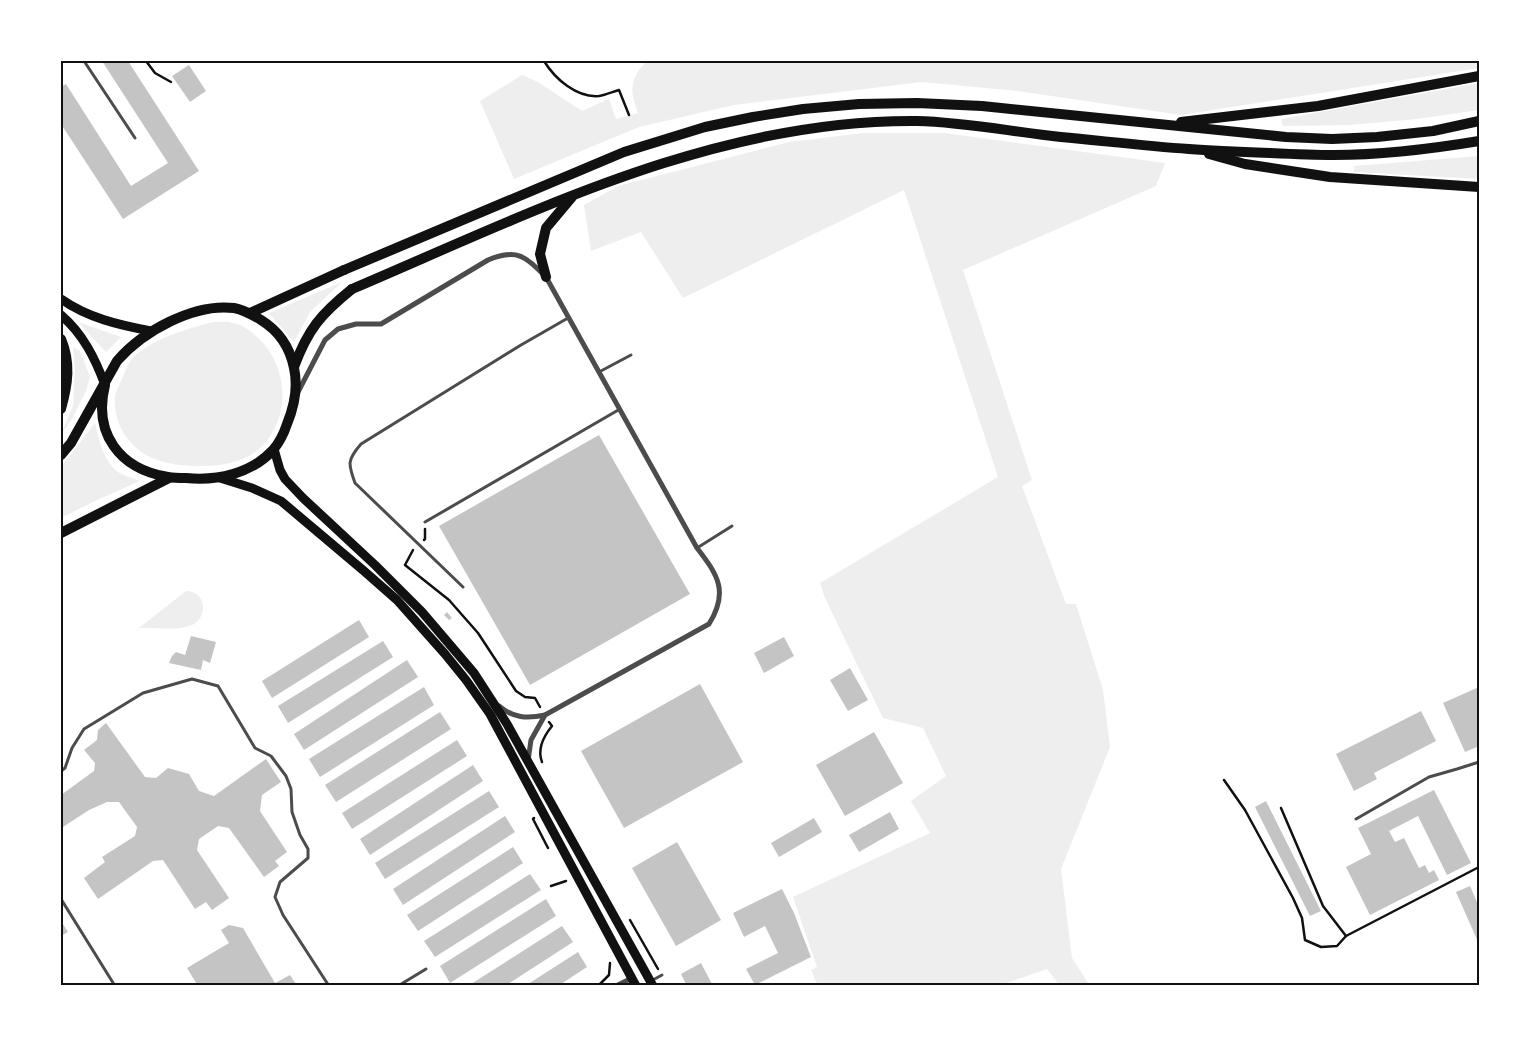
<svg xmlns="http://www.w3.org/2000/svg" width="1540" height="1047" font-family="Arial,sans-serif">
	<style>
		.green { fill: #eee }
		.building { fill: #c4c4c4 }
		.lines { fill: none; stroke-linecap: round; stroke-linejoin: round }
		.path { stroke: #111; stroke-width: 2.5 }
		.service { stroke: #4c4c4c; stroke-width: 3 }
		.minor { stroke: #4c4c4c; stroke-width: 5 }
		.secondary { stroke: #111; stroke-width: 9 }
		.primary { stroke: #111; stroke-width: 10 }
		.trunk { stroke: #111; stroke-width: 10 }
		.neatline { fill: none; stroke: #111; stroke-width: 2 }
	</style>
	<rect width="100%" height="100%" fill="#fff"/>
	<!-- green -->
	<g class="green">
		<path d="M647,61H1479V68L1181,115L1018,91L922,82L734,105L639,127L514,179L480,101L522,75L538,82L582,111L609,99L616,119L638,113C629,90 630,78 647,61Z"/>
		<path d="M1479,83V110L1417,119L1349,125L1283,126L1281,119Z"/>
		<path d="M863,133H944L1165,163L1156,186L963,270L1032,480L1022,486L1066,604H1076L1103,690L1110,747L1061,869L1072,958L1090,986H1060L1047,969L998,986H818L811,970L817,967L793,897L930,833L911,801L946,776L923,728L883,718L825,598L820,583L998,477L904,190L683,298L641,232L591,251L584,205L618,186L789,142Z"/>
		<path d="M1479,156V179L1354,172V166Z"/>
		<path d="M342,282L310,312L294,342L269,313Z"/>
		<path d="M78,322L121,337L106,352Z"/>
		<path d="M214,322C220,322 228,321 233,323C245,325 257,336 264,344C290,375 289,423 258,450C243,462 222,466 204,466C186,466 169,465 152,458C128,447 113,423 115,397C116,390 121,382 123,376C126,370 128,363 132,359C148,340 191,327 214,322Z"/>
		<path d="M73,347L80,351L90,377L86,391L72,419L61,434L73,406L75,369Z"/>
		<path d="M95,423C99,440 103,460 118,472C124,476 133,478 140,481L97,500L61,518V467Z"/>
		<path d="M186,591C205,591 209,614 194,624C182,631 153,628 139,628Z"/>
	</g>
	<!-- building -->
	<g class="building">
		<path d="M102,61H128L199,171L123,219L61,124V87L66,84L131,186L168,163Z"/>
		<path d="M189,65L206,91L190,102L172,76Z"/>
		<path d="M599,435L690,594L530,685L439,526Z"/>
		<path d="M447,612L452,618L449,620L444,615Z"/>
		<path d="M359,620L369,637L272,698L262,681Z"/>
		<path d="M191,636L216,642L210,663L203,660L201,670L169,663L172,656L176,652L185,655Z"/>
		<path d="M784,637L794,656L764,673L754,653Z"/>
		<path d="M383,641L393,657L288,723L278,706Z"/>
		<path d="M407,660L418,677L304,750L294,734Z"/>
		<path d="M850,668L868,700L848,711L830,680Z"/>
		<path d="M700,684L743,762L624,828L581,751Z"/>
		<path d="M424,687L434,705L320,777L309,759Z"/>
		<path d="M1479,687V746L1465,752L1443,703Z"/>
		<path d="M1421,711L1436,741L1374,773L1377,779L1354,791L1336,754Z"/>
		<path d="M440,712L451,729L336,802L325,785Z"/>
		<path d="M106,723L145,777L156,778L168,768L189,774L199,791L214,796L266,759L281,782L262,795L260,811L287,852L275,861L279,866L264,877L229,828L218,826L199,839L197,850L229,898L212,910L206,902L195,909L163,860L153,861L98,899L84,878L105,862L102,857L135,836L137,827L119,802H107L89,810L63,827L61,824V795L94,771L95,763L84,750L97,740L98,730Z"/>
		<path d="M874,732L903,783L845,816L816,765Z"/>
		<path d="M457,740L467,756L352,829L342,813Z"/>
		<path d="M473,765L483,781L370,855L360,839Z"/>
		<path d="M1434,790L1471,863L1447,875L1418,816L1389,831L1395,842L1404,838L1419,868L1425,865L1429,873L1434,870L1439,880L1370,915L1346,867L1371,854L1358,828Z"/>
		<path d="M489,791L499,807L385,879L375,863Z"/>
		<path d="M1266,801L1321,911L1310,916L1255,807Z"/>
		<path d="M890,812L899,829L859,852L849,835Z"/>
		<path d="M505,816L515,832L403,905L393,889Z"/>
		<path d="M814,818L822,832L779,857L771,843Z"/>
		<path d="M677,842L721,920L676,946L632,868Z"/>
		<path d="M513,847L523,863L418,931L407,915Z"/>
		<path d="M530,874L541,890L435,957L424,941Z"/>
		<path d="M1470,886L1479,907V944L1456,892Z"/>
		<path d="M782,889L794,913L811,957L755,985L746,969L778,953L765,926L744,937L733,913Z"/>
		<path d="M546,899L556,916L450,983L440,966Z"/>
		<path d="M61,921L68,932L61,936Z"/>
		<path d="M229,925L243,928L275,983L290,975L297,986H198L187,968L229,943L221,930Z"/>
		<path d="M562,926L573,942L505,986H468Z"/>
		<path d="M578,952L587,967L558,986H525Z"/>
		<path d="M701,963L713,986H687L681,974Z"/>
	</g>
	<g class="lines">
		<!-- path -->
		<g class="path">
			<path d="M146,61L155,73L171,82"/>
			<path d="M544,61C555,79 577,98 599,96C606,95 612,92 619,90L629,115"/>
			<path d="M424,540L425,539V529"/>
			<path d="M413,550L405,565L449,600L478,633L516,691L525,697L535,698L540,707"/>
			<path d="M542,762C537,749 543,737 552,726L549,722"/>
			<path d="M1224,780L1245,810L1293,898L1302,918L1305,940L1321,947L1337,946L1346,936L1479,867"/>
			<path d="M1281,808L1323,906L1346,936"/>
			<path d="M534,818L533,819L548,848"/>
			<path d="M551,886L566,881"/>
			<path d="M630,920L658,969"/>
			<path d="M598,986L609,975L610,963"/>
		</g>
		<!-- service -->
		<g class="service">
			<path d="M84,61L135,138"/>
			<path d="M599,372L631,355"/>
			<path d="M425,522L620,409"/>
			<path d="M697,548L732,526"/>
			<path d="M463,587L355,483C348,464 347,460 361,444L521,345L568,318"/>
			<path d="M61,771L65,768L72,748L84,729L143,693L192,679L218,686L255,748L271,756L286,776L291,789L292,812L300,835L308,849V858L280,882L275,897L283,915L329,986"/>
			<path d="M1356,819L1429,777L1457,769L1479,762"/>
			<path d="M61,899L115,986"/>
			<path d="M651,981L662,975"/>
			<path d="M398,986L426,969"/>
		</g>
		<!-- minor -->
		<g class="minor">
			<path d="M298,392L325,340L338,329L356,324H381L488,260C517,248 525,256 546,277L697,548C718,575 729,592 709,624L545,715C527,719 513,718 499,706"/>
			<path d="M528,761L531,740L545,715"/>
			<path d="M616,986L632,978"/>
		</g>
		<!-- secondary -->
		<g class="secondary">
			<path d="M61,299C88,318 119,325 151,331"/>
			<path d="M61,315C83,334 95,358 105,385"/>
			<path d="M274,449L280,470L285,479L303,498L375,565L422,612L474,673L507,724L653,986"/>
			<path d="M220,478L252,488L281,501L364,571L397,600L445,654L466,680L490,714L636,986"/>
		</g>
		<!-- primary -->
		<g class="primary">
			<path d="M250,313L344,270"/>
			<path d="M61,339C71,363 68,384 61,409"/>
			<path d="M294,367C308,329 321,314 352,289"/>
			<path d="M61,455L71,443L117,361C143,331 194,303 234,308C244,310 253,315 261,320C279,331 290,348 294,368C298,386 294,407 287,424C284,433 279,443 273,450C251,474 217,481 186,478C180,478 174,478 168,477C119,469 93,433 105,385"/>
			<path d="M61,533L169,478"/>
		</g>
		<!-- trunk -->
		<g class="trunk">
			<path d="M1181,122L1318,106L1479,76"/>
			<path d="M1209,154L1245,164L1330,177L1479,187"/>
			<path d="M344,270L624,152L705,127L753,117L803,109L859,104L917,103L982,106L1286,137L1332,139L1377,137L1433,131L1479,121"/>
			<path d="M546,277L540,254L546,228L572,197"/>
			<path d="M352,289C533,212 716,119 917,121C965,122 1013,132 1061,137C1104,141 1146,146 1189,149C1216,151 1243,152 1270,153C1291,154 1313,155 1334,155C1383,155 1431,149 1479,141"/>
		</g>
	</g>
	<!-- border -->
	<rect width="1540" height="1047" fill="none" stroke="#ffffff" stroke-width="125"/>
	<rect x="62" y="62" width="1416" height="922" class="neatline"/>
</svg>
